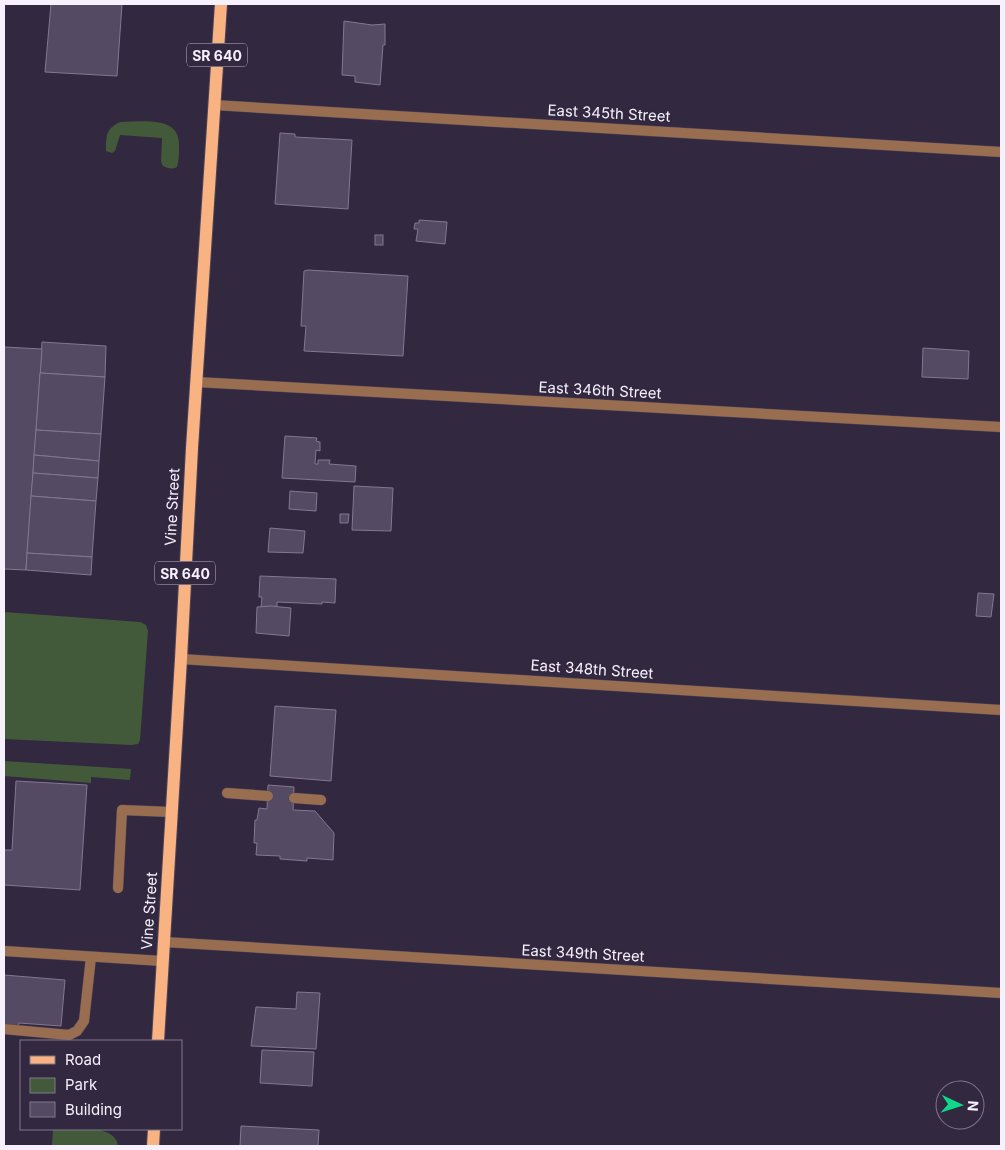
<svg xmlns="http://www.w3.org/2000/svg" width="1005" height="1150" font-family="Inter,sans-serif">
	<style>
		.green { fill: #435a3a }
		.building { fill: #554a63; stroke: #837893 }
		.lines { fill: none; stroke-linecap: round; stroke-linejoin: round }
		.lane-casing { stroke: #4d445a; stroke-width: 11 }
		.street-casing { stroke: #4d445a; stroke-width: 11 }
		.primary-casing { stroke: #4d445a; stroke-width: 14 }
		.lane { stroke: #996e50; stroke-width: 10 }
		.street { stroke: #996e50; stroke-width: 10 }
		.primary { stroke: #f9b281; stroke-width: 12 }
		.labels { text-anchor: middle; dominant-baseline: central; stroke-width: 4; stroke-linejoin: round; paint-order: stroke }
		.shield { fill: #32283f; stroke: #bbb5c4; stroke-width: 1 }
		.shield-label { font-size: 14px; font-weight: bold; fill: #f6f1fd }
		.street-label { font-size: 15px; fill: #f6f1fd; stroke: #32283f }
	</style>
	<rect width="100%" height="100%" fill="#32283f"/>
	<!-- green -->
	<g class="green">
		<path d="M120,122C143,122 181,115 179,147C179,154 179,160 177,167C171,170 168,168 163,166L161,162L162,138L120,135L115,151L112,153L106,151C106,135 106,129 120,122Z"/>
		<path d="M4,612L140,622L146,625L148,631L140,740L138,744L132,745L4,739Z"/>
		<path d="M4,761L131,769L130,780L91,777V783L4,776Z"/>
		<path d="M53,1129C70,1129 116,1123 118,1146H52Z"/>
	</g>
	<!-- building -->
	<g class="building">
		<path d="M51,4H122L117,76L45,72Z"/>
		<path d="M344,21L372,25L385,24V45H383L380,85L355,82V76L342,75Z"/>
		<path d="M280,133L295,134V137L352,140L348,209L275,204Z"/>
		<path d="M419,220L447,222L445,244L416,241L418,229H414L415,223H419Z"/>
		<rect x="375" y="235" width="8" height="10"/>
		<path d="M308,270L408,276L403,356L304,351L306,326H301L304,271Z"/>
		<path d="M42,342L106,346L105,377L40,373Z"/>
		<path d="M4,347L42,349L26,570L4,569Z"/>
		<path d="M923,348L969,351L968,379L922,377Z"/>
		<path d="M40,373L105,377L101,434L36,430Z"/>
		<path d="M36,430L101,434L99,461L34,455Z"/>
		<path d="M285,436L317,438L316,441L320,442V451L316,450L315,464H318V460H330L329,464L356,466L355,482L282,478Z"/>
		<path d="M34,455L99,461L98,478L33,473Z"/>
		<path d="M33,473L98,478L96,501L31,496Z"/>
		<path d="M354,486L393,488L391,531L352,530Z"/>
		<path d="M290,491L317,493L316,511L289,509Z"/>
		<path d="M31,496L96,501L92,557L27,553Z"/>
		<path d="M340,514H349L348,523H340Z"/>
		<path d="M270,528L305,531L303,553L268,552Z"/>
		<path d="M27,553L92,557L91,575L26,570Z"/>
		<path d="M260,576L336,579L335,603L322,602V604L277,602V607H261L262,597H259Z"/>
		<path d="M978,593L994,594L991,617L976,616Z"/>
		<path d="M271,606L291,608L289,636L256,633L257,607Z"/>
		<path d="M275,706L336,710L331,781L270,776Z"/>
		<path d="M16,781L87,785L80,890L4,885V850H12Z"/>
		<path d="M268,785L294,787L293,810L315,811L334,833L333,860L307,858V861L280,859V856L256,855L257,843H254L255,820H257L259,808L267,809Z"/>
		<path d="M4,975L65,980L61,1026L19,1023L18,1029L4,1025Z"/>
		<path d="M297,992L320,993L316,1049L251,1046L256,1007L296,1009Z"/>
		<path d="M262,1050L314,1052L312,1086L260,1083Z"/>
		<path d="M241,1126L319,1130L318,1146H240Z"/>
	</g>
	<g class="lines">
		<defs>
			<g id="lane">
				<path d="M227,793L268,796"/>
				<path d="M294,798L321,800"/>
				<path d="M118,888L122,810L171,812"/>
				<path d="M4,951L162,961"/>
				<path d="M4,1029L69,1035L77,1031L84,1021L91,957"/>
			</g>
			<g id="street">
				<path d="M214,105L1001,152"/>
				<path d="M196,382L1001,427"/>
				<path d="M181,659L1001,710"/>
				<path d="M164,942L1001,993"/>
			</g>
			<g id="primary">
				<path d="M158,1041L181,659L192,448L221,4"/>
				<path d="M153,1146L154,1129"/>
			</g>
		</defs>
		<!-- lane casing -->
		<use href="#lane" class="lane-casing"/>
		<!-- street casing -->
		<use href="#street" class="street-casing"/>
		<!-- primary casing -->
		<use href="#primary" class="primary-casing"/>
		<!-- lane -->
		<use href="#lane" class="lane"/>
		<!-- street -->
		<use href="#street" class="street"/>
		<!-- primary -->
		<use href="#primary" class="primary"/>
	</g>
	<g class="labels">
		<!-- shield labels -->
		<g class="shield">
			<rect x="187" y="43.5" width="60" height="23" rx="4"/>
			<rect x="155" y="561.5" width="60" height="23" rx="4"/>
		</g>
		<g class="shield-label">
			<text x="217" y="55">SR 640</text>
			<text x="185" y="573">SR 640</text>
		</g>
		<!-- street labels -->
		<g class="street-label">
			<text transform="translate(609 113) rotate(3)">East 345th Street</text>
			<text transform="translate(600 390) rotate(3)">East 346th Street</text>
			<text transform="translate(172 507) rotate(-87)">Vine Street</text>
			<text transform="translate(592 669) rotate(4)">East 348th Street</text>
			<text transform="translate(149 911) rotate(-86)">Vine Street</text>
			<text transform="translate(583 953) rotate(3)">East 349th Street</text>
		</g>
	</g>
	<!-- border -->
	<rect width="1005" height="1150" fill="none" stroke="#f6f1fd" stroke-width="10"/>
	<!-- legend -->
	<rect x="20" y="1040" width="162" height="90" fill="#32283f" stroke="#80788b"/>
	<rect x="30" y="1056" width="25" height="8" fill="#f9b281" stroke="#80788b"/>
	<text x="65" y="1065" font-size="15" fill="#f6f1fd">Road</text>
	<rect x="30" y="1078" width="25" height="15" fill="#435a3a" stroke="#80788b"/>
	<text x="65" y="1090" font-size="15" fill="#f6f1fd">Park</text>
	<rect x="30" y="1102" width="25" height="15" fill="#554a63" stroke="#80788b"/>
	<text x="65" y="1115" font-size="15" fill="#f6f1fd">Building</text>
	<!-- north arrow -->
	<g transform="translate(960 1105) rotate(94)"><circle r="24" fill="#32283f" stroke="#80788b"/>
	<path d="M0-4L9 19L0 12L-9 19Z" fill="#0ed98a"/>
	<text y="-8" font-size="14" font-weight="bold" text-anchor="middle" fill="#f6f1fd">N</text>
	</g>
</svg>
